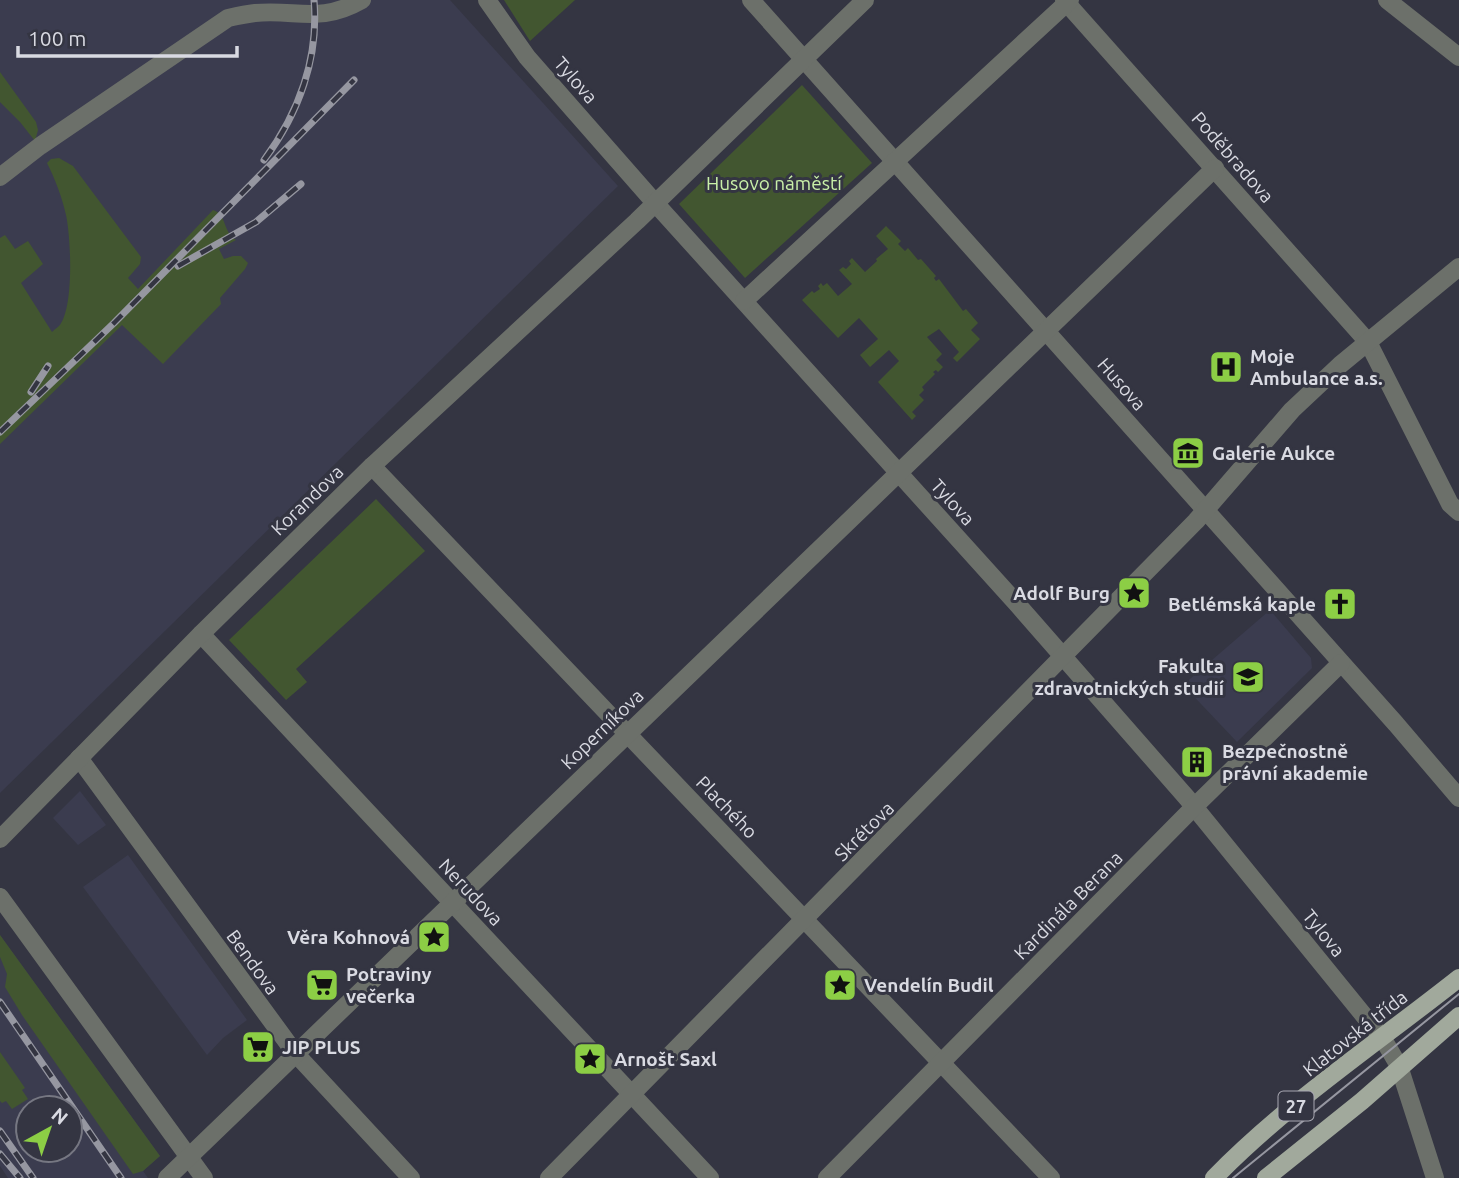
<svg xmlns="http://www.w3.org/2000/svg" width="1459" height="1178" font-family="Ubuntu,sans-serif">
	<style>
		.built { fill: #3b3c4f; fill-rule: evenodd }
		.green { fill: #425630 }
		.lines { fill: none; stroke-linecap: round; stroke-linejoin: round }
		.minor { stroke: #6c706a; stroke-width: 18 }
		.major { stroke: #a1a99c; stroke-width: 18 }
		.tram { stroke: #9697a1; stroke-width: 2 }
		.rail-casing { stroke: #9697a1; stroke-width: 7 }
		.rail { stroke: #343542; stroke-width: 4.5; stroke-dasharray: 13; stroke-linecap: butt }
		.labels { text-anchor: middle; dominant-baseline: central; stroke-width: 6; stroke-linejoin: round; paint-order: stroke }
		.shield { fill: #343542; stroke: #a8a8b2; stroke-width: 2 }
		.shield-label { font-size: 18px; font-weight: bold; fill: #d9dae2 }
		.street-label { font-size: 19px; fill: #d9dae2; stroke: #343542 }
		.park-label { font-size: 19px; fill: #c9f0a8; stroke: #343542 }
		.poi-label { font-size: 19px; font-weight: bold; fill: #d9dae2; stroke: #343542; text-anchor: start }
	</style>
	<rect width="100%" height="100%" fill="#343542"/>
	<!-- built -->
	<g class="built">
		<path d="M0,0H450L618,186L0,793Z"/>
		<path d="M1270,610L1311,658L1312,668L1237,742L1183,685Z"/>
		<path d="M80,791L106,825L78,845L53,818Z"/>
		<path d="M128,855L247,1020L223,1038L207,1055L83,887Z"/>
		<path d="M0,935L160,1156L143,1171L148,1178H8L0,1166ZM28,1108H70V1150H28Z"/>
	</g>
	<!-- green -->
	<g class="green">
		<path d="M504,0H575L530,41Z"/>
		<path d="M0,72L36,122L38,130L35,141L20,122L0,102Z"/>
		<path d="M802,85L872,163L745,278L679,204Z"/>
		<path d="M59,158L73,166L141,257L140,264L128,278L138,289L213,210C227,214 223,233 236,240L219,249L224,259L233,256H241L248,263L245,269L220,298L221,304L163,364L122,325L0,444V238L5,235L15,249L28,241L43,264L21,283L52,332C53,331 59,326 60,325C74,306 71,238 66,215C62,197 55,179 47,163L51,159Z"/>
		<path d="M886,226L901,241L898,244L905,251L908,248L918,260L921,259L936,276L934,278L936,281L939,279L963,311L966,309L978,323L971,330L980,339L957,362L953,358L959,352L939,329L927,337L942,354L936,360L943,367L938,372L936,370L933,372L935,374L922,387L924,390L919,395L924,400L912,412L916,416L912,420L878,382L899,361L889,350L870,367L860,355L878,339L859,318L838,338L802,300L812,291L814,293L820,289L818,286L821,283L823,286L827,283L838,296L852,284L839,270L843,267L846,269L851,264L849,261L852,258L865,272L877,261L876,259L888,249L876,236Z"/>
		<path d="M376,499L425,551L296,669L307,682L286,700L229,640Z"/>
		<path d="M0,935L160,1156L143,1171L133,1174L22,1015L5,987L7,974L0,957Z"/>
		<path d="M0,1052L25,1088L22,1090L28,1099L12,1109L6,1101L2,1103L0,1101Z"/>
	</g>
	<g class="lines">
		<!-- minor -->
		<g class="minor">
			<path d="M487,0L527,57L656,204L1018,605L1187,798L1383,1039L1399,1066L1435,1178"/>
			<path d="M751,0L1396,724L1459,798"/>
			<path d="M1064,0L1368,342L1444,492L1450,504L1459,512"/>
			<path d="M1387,0L1459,57"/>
			<path d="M0,177L40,146L228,18C237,16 246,14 255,13C297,9 320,24 362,0"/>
			<path d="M744,301L1070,0"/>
			<path d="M372,466C598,704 826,940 1051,1178"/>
			<path d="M201,634L710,1178"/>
			<path d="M79,758L295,1053L411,1178"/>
			<path d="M0,839L201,634L372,466L637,221L865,0"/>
			<path d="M0,897L204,1178"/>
			<path d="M167,1178L1215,168"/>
			<path d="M549,1178L1196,521L1292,410L1340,365L1459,267"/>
			<path d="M827,1178L1194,807L1341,663"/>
		</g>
		<!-- major -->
		<g class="major">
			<path d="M1214,1178C1287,1103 1377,1043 1459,978"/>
			<path d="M1266,1178L1362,1101L1459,1016"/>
		</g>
		<!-- tram -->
		<path class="tram" d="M1233,1178L1459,994"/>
		<defs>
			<g id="rail">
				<path d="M264,160C299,113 319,58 314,0"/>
				<path d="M178,266L256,222L301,184"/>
				<path d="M31,392L48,366"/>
				<path d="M0,432L114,323L354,80"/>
				<path d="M0,1002L121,1178"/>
				<path d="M0,1131L33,1178"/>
				<path d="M0,1154L20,1178"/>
			</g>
		</defs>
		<!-- rail casing -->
		<use href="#rail" class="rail-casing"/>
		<!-- rail -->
		<use href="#rail" class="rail"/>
	</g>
	<!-- icons -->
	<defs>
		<symbol id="hospital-square" viewBox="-11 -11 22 22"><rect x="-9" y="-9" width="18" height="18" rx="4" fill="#8cce45" stroke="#343542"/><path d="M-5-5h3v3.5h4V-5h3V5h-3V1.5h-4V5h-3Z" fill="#111"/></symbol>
		<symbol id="museum-square" viewBox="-11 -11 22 22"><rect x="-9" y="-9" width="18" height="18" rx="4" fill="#8cce45" stroke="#343542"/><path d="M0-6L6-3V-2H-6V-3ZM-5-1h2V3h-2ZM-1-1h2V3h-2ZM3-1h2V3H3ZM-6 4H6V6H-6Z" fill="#111"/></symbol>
		<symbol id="sight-square" viewBox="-11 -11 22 22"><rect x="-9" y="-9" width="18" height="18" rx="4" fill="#8cce45" stroke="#343542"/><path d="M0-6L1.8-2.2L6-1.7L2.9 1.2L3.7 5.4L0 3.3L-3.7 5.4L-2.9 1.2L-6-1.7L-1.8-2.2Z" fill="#111"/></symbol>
		<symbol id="church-square" viewBox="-11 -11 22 22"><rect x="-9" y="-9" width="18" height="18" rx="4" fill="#8cce45" stroke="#343542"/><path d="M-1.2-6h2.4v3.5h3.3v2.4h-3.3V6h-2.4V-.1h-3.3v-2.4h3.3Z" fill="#111"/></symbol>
		<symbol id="university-square" viewBox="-11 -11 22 22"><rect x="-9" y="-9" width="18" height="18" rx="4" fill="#8cce45" stroke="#343542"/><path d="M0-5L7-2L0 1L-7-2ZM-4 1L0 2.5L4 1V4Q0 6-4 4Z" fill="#111"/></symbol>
		<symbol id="building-square" viewBox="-11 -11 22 22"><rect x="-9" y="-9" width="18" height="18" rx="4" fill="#8cce45" stroke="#343542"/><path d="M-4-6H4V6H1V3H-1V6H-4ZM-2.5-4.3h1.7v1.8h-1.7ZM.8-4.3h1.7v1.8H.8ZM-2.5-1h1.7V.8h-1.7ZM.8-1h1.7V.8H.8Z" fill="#111"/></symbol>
		<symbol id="supermarket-square" viewBox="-11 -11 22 22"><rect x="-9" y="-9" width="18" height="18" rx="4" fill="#8cce45" stroke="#343542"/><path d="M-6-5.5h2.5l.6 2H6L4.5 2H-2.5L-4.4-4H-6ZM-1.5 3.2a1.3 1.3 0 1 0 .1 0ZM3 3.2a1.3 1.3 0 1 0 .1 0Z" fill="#111"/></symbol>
	</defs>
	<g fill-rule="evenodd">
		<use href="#hospital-square" x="1207" y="348" width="38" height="38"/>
		<use href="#museum-square" x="1169" y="434" width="38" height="38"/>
		<use href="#sight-square" x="1115" y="574" width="38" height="38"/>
		<use href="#church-square" x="1321" y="585" width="38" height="38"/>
		<use href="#university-square" x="1229" y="658" width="38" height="38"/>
		<use href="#building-square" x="1178" y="743" width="38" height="38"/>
		<use href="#sight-square" x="415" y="918" width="38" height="38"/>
		<use href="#supermarket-square" x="303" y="966" width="38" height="38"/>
		<use href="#sight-square" x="821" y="966" width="38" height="38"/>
		<use href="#supermarket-square" x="239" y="1028" width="38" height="38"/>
		<use href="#sight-square" x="571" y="1040" width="38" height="38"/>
	</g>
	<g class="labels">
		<!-- shield labels -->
		<rect class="shield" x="1278.5" y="1091.5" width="35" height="29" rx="5"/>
		<g class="shield-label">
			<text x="1296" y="1106">27</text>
		</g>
		<!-- street labels -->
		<g class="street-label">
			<text transform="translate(576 80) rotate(49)">Tylova</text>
			<text transform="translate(1233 157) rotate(49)">Poděbradova</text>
			<text transform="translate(1122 384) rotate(49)">Husova</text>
			<text transform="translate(307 500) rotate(-44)">Korandova</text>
			<text transform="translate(953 502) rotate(48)">Tylova</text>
			<text transform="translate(602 729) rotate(-44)">Koperníkova</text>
			<text transform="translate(727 807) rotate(46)">Plachého</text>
			<text transform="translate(864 831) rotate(-45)">Skrétova</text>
			<text transform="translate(471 892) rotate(47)">Nerudova</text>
			<text transform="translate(1068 905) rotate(-45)">Kardinála Berana</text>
			<text transform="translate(1324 933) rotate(51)">Tylova</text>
			<text transform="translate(253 962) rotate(54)">Bendova</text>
			<text transform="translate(1355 1033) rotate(-38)">Klatovská třída</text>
		</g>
		<!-- park labels -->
		<g class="park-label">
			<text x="774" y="183">Husovo náměstí</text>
		</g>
		<!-- poi labels -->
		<g class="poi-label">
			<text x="1250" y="356">Moje<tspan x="1250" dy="22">Ambulance a.s.</tspan></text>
			<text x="1212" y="453">Galerie Aukce</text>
			<text x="1110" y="593" text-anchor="end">Adolf Burg</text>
			<text x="1316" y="604" text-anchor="end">Betlémská kaple</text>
			<text x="1224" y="666" text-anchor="end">Fakulta<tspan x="1224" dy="22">zdravotnických studií</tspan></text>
			<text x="1222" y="751">Bezpečnostně<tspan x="1222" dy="22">právní akademie</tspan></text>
			<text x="410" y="937" text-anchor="end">Věra Kohnová</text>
			<text x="346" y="974">Potraviny<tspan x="346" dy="22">večerka</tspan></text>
			<text x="864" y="985">Vendelín Budil</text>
			<text x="282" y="1047">JIP PLUS</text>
			<text x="614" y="1059">Arnošt Saxl</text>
		</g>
	</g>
	<!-- north arrow -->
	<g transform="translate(49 1129) rotate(40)"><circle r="33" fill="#343542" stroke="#767782" stroke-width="2"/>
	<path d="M0-5L12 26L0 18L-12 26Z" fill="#8cce45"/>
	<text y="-10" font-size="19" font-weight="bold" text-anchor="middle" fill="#d9dae2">N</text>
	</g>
	<!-- scale -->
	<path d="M18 46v10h219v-10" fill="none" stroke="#d9dae2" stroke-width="3.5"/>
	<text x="28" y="46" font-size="21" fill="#d9dae2" stroke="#343542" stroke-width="5" paint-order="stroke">100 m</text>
</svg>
